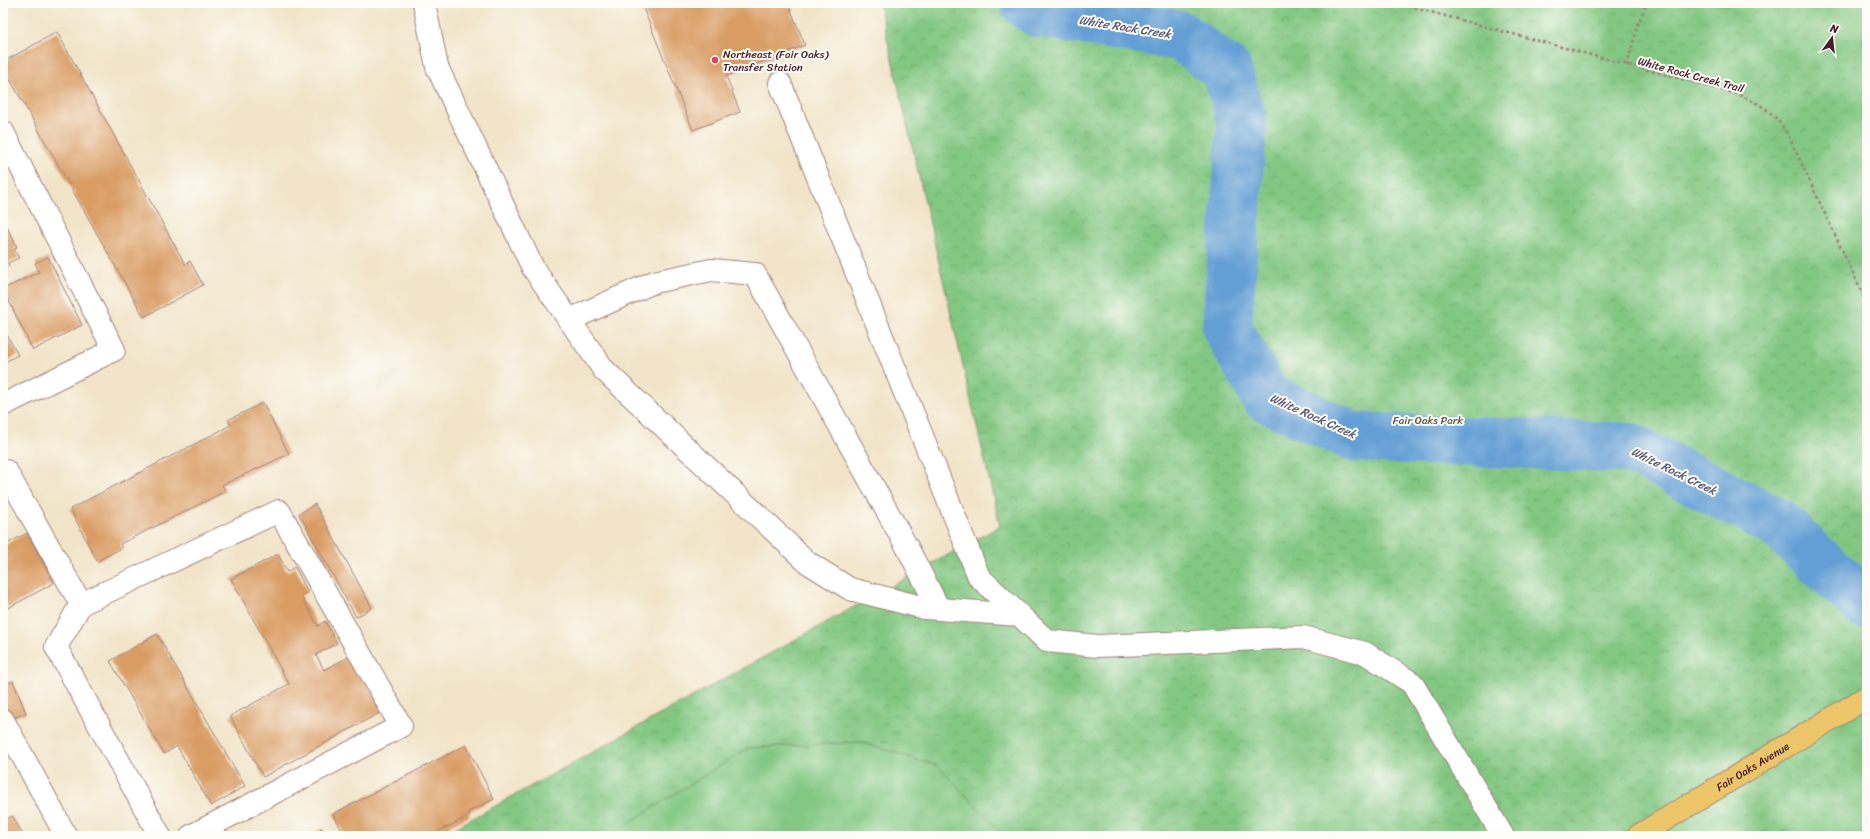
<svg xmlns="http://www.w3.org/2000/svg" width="1870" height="839" font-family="Sriracha,sans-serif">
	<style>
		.park { fill: url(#park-crowns); stroke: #667356 }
		.pitch { fill: #82c782; stroke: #667356 }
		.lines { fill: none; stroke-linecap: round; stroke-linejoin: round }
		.river { stroke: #649fd4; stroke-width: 50 }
		.building { fill: #d99c63 }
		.minor-casing { stroke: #9e827a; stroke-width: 24 }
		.major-casing { stroke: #9e827a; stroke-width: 24 }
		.path { stroke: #9e827a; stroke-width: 2.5; stroke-dasharray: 3 3; stroke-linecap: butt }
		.minor { stroke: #fff; stroke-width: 22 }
		.major { stroke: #ecc669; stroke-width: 22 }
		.poi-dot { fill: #d1495b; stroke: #fdfcf7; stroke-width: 1.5 }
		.labels { text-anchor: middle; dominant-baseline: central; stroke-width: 4; stroke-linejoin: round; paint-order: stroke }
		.poi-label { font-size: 11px; fill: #4a1f2b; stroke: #fdfcf7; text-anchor: start }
		.street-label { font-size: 11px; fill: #4a1f2b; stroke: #fdfcf7 }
		.park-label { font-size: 11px; fill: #5e5a49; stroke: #fdfcf7 }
		.water-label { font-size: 12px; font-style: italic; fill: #565977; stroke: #fdfcf7 }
	</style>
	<defs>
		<pattern id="park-crowns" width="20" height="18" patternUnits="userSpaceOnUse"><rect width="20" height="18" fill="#82c782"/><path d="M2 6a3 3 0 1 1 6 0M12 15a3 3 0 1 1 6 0" fill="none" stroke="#72aa70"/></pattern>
	</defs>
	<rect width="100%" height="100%" fill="#fdfcf7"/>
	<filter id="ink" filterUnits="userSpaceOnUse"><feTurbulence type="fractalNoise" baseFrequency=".025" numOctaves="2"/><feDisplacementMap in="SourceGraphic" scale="8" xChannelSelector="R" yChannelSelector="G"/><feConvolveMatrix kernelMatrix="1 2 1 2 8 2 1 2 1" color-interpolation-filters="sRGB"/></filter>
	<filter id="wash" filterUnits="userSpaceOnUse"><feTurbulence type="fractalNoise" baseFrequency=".012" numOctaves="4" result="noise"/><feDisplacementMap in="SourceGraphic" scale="16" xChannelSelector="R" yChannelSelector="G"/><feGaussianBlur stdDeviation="0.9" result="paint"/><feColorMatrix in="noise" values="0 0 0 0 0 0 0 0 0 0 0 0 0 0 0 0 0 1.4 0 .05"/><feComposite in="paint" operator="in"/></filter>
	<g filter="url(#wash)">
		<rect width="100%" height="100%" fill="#f1e4c8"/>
		<!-- park -->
		<path class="park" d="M879,3H1867V836H441L1000,526Z"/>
		<!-- pitch -->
		<path class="pitch" d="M860,742L938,766L1004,836H608L748,748Z"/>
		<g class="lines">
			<!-- river -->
			<path class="river" d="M1025,3L1037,12L1181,36L1227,70L1242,123L1227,328L1266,397L1354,437L1631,448L1776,522L1867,605"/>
		</g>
		<g id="blocks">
			<!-- building -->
			<g class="building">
				<path d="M641,3H788L805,45L726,76L740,112L693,130Z"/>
				<path d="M57,32L185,264L190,261L203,285L144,317L3,67V62Z"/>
				<path d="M7,227L17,247L14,249L19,258L8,263L9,266L3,269V229Z"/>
				<path d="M48,257L82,325L33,350L3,289L39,272L35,263Z"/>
				<path d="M3,328L18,355L3,363Z"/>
				<path d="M263,403L289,454L222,485L226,491L120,544L122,548L97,561L70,509L231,425L228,420Z"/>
				<path d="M315,504L372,608L356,617L299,514Z"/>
				<path d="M27,533L54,583L8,608L3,598V546Z"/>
				<path d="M278,554L287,572L295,567L308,592L301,596L318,626L325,621L337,643L316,655L324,670L354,654L385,710L263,777L230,716L289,684L231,579Z"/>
				<path d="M157,634L245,786L211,806L177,746L164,754L110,661Z"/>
				<path d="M13,681L26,713L10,719L3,704V685Z"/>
				<path d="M466,745L494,799L468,812L470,816L429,836H345L333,814Z"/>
				<path d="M12,816L24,836H3V821Z"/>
				<path d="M322,828L326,836H307Z"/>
			</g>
		</g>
	</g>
	<g filter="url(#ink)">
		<use href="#blocks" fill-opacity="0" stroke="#9e827a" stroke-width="1"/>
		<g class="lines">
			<defs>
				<g id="minor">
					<path d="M424,3L437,67L533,268L604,370L807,562L850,589L925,608L1018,615"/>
					<path d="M780,83L979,577L1047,641L1098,646L1303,637L1365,653L1412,683L1503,836"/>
					<path d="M3,132L114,350L3,405"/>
					<path d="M569,320L654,282L711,270L755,274L907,547L939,609"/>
					<path d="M3,473L6,471L81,604"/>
					<path d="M3,720L66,836"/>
					<path d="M160,836L56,647L81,604L279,511L401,726L191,836"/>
				</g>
				<g id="major">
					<path id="s1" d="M1638,836L1867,697"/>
				</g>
			</defs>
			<!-- minor casing -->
			<use href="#minor" class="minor-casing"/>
			<!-- major casing -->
			<use href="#major" class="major-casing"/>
			<!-- path -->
			<g class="path">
				<path d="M1397,3L1737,94C1764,106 1772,110 1788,135L1867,303"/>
				<path d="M1627,66L1638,24L1647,3"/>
			</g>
			<!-- minor -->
			<use href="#minor" class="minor"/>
			<!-- major -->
			<use href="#major" class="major"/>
		</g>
	</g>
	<!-- markers -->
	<circle class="poi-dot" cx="715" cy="60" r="4"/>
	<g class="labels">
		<!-- poi labels -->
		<g class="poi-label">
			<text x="723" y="54">Northeast (Fair Oaks)<tspan x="723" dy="13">Transfer Station</tspan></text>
		</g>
		<!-- street labels -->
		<g class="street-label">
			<text transform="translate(1691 75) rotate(15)">White Rock Creek Trail</text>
			<text stroke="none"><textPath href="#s1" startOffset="134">Fair Oaks Avenue</textPath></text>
		</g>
		<!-- park labels -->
		<g class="park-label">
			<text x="1428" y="420">Fair Oaks Park</text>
		</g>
		<!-- water labels -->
		<g class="water-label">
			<text transform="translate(1125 27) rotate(9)">White Rock Creek</text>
			<text transform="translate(1313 416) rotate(24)">White Rock Creek</text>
			<text transform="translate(1674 471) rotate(26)">White Rock Creek</text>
		</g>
	</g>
	<!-- margin -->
	<rect width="1870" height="839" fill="none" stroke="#fdfcf7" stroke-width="16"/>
	<!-- north arrow -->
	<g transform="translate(1832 38) rotate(15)" stroke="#fdfcf7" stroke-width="3" paint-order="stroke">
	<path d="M0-3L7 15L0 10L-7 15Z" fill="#4a1f2b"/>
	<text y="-6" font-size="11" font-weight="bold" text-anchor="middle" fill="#4a1f2b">N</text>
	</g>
</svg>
